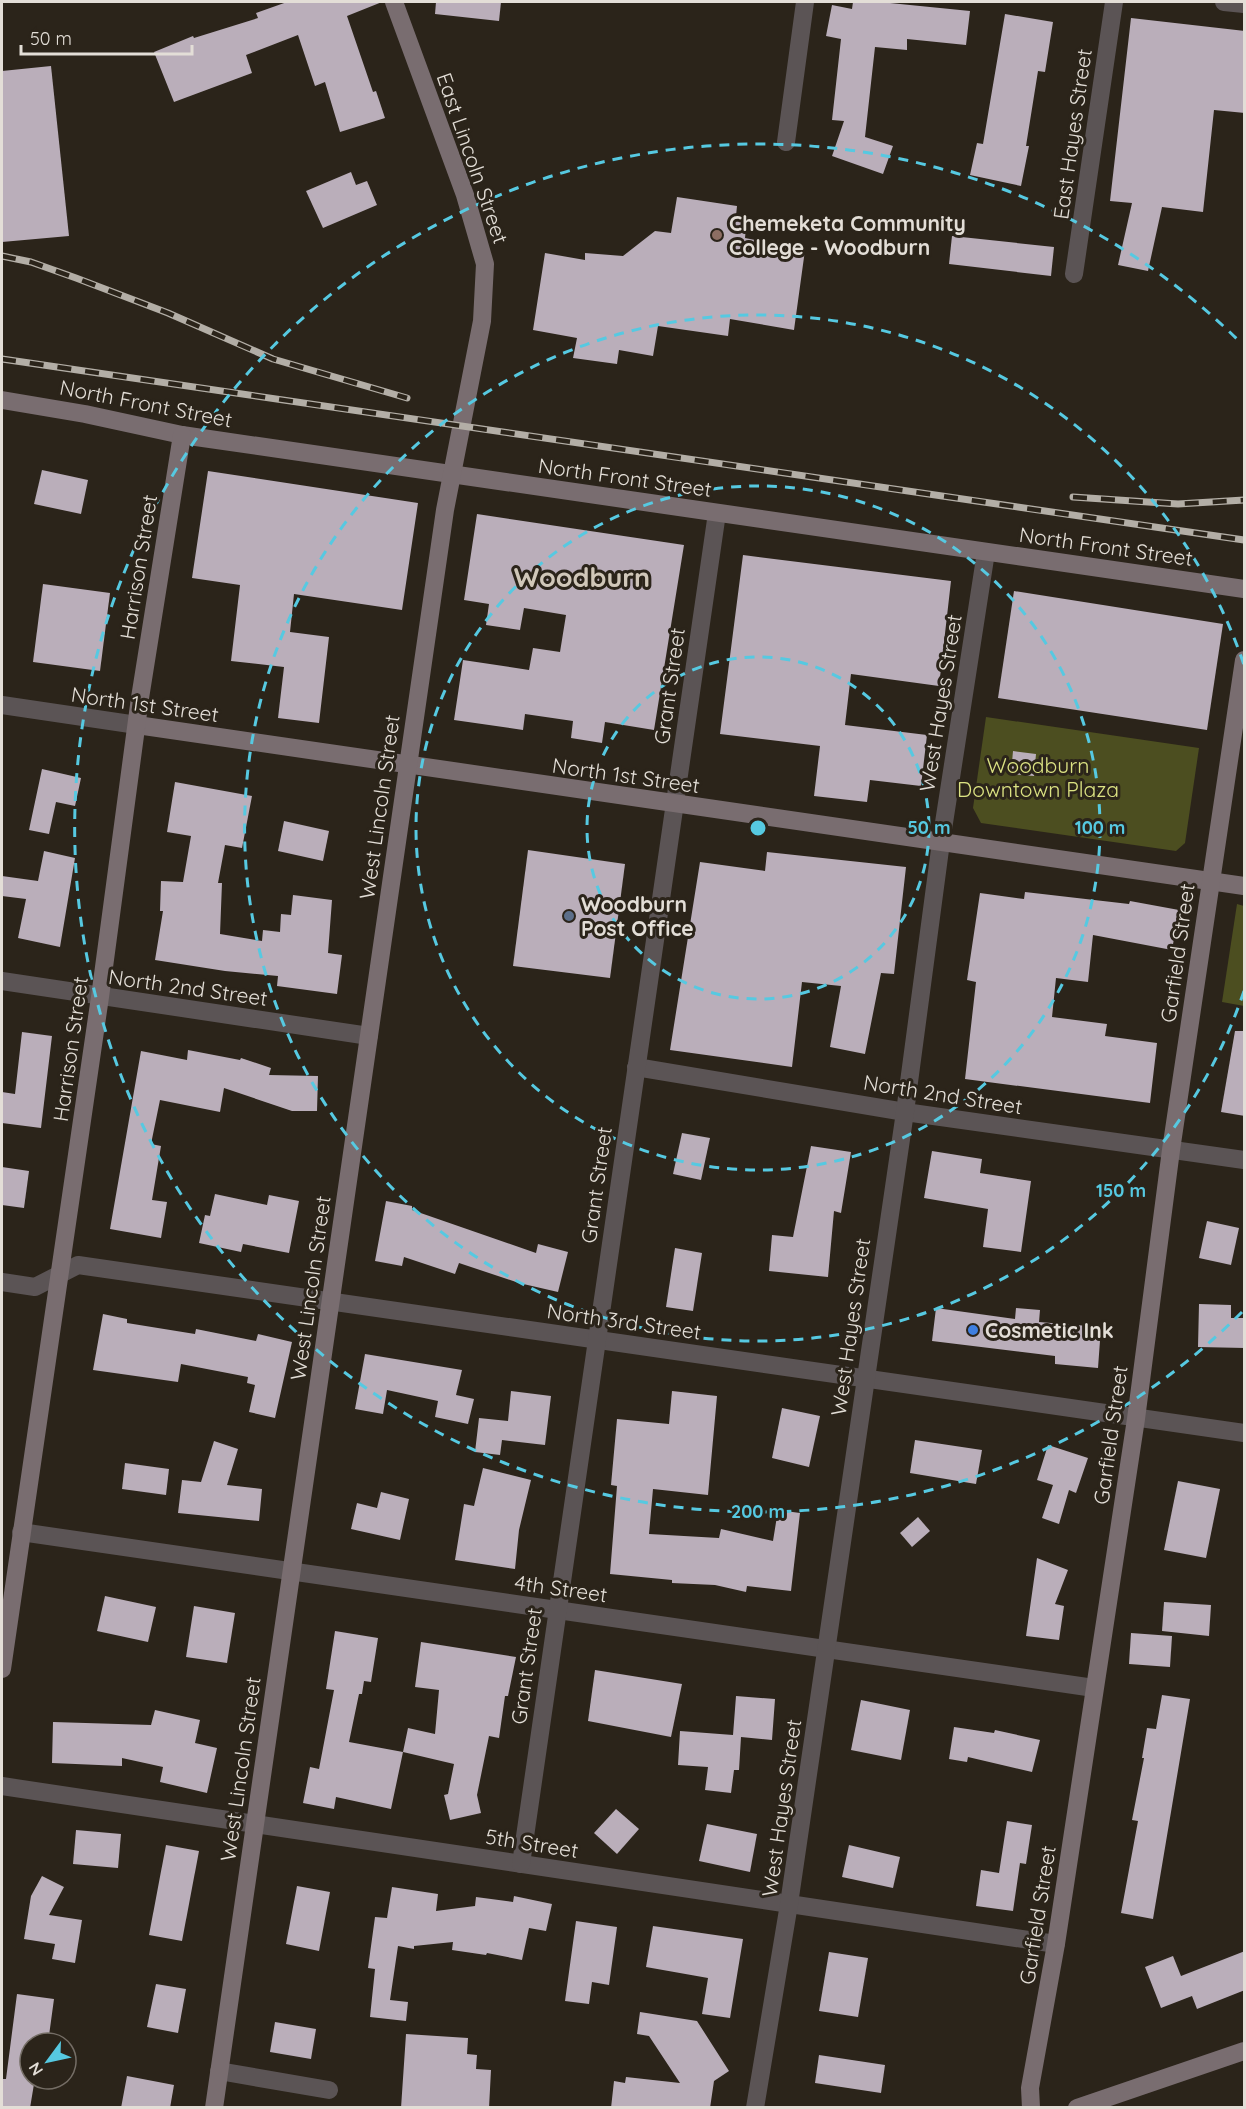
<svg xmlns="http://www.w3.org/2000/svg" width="1246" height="2109" font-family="Quicksand,sans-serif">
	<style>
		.green { fill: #4c4e20 }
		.building { fill: #baaeba }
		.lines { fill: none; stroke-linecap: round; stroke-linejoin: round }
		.street { stroke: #5b5455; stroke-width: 18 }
		.secondary { stroke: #796d70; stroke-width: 18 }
		.rail-casing { stroke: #b3aea6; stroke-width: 7 }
		.rail { stroke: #2b241a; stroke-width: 4.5; stroke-dasharray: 14; stroke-linecap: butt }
		.ring { fill: none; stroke: #56c9e1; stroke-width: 3; stroke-dasharray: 10 8 }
		.education-dot { fill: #8d6e63; stroke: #2b241a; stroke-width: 2 }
		.service-dot { fill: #5c6f8a; stroke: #2b241a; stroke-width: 2 }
		.shop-dot { fill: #3f7fe0; stroke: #2b241a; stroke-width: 2 }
		.labels { text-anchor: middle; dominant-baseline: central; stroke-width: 6; stroke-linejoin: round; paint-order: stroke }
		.street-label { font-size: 21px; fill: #e3ded7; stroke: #2b241a }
		.poi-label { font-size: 21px; font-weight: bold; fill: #e3ded7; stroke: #2b241a; text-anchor: start }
		.park-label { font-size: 21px; fill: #dce383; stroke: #2b241a }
		.district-label { font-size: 27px; font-weight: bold; fill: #d0c7b9; stroke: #2b241a }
		.centre { fill: #56c9e1; stroke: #2b241a; stroke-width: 3 }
		.ring-label { font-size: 18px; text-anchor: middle; font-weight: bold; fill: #56c9e1; stroke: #2b241a; stroke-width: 6; stroke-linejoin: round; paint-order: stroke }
	</style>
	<rect width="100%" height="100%" fill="#2b241a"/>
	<!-- green -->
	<g class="green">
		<path d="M986,717L1199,748L1185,843L1176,851L981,823L973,808Z"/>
		<path d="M1237,904L1244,906V1006L1222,1002Z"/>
	</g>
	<!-- building -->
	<g class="building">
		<path d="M287,2H382L347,16L373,92L376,91L385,118L340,132L325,82L315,86L298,35L246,55L252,73L174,102L154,52L193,36L194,38L258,18L256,13Z"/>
		<path d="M436,2H501L499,21L435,14Z"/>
		<path d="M853,2H880L970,11L966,45L907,39V50L875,47L865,137L893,146L883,174L832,156L844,121L832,120L841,39L826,36L832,5L852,9Z"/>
		<path d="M1005,14L1053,22L1045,72L1038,71L1026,146H1029L1021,186L970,175L977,143L983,144Z"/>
		<path d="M1131,18L1245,31V113L1214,110L1203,212L1162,207L1148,271L1118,265L1132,203L1110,201Z"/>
		<path d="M51,66L69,236L2,242V71Z"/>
		<path d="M351,172L356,185L367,181L377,205L323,228L306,191Z"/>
		<path d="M677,197L737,206L736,216H747L745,238L805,250L794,330L730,319L728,336L658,326L653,356L619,350L617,364L573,358L577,338L533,330L545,253L585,260V253L623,256L655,231L671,233Z"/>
		<path d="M952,236L1054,247L1051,276L949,264Z"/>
		<path d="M42,470L88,480L81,514L34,504Z"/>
		<path d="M208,471L418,503L402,610L294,594L290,632L329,637L319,723L278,718L284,667L231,661L240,585L192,578Z"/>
		<path d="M477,514L684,545L654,730L605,722L602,743L571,738L573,721L525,714L523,730L454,720L463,660L529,670L533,648L560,652L566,615L524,608L520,630L486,625L489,604L464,600Z"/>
		<path d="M743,555L951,581L939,686L851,674L845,725L927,735L921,786L870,780L867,802L814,796L820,746L720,734Z"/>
		<path d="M43,584L110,593L100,671L33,662Z"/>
		<path d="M1014,591L1223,624L1207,730L998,698Z"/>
		<path d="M1013,751L1036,754L1034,776L1011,774Z"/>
		<path d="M42,769L81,778L75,806L56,802L49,834L29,830Z"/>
		<path d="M175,782L252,796L242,848L225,845L218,883H222L220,934L262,941L263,930L280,932L281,914L291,915L293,895L332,900L328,953L342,955L337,994L277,986L278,976L225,971L155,960L163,911H160L161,881L183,882L191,836L167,832Z"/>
		<path d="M284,821L329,831L323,861L278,851Z"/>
		<path d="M528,850L625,864L610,978L513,966Z"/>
		<path d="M44,851L75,858L60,947L18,938L26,899L2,896V876L38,881Z"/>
		<path d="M767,852L906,867L894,974L881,973L865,1054L830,1047L841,986L802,982L792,1067L670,1050L700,862L765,871Z"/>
		<path d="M1025,892L1129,904L1130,901L1179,910L1172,950L1093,935L1088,982L1056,978L1052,1017L1107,1024L1105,1036L1157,1043L1150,1103L965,1079L976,982L967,980L980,893L1024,899Z"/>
		<path d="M1235,1031H1245V1116L1221,1112Z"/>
		<path d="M22,1032L52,1036L41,1128L2,1123V1092L15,1094Z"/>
		<path d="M188,1050L240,1060L241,1058L271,1068L269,1075L318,1076L317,1111H292L224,1088L220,1112L160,1100L151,1144L161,1146L152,1200L167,1202L161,1238L110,1229L141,1051L187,1060Z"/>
		<path d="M682,1133L710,1138L701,1180L673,1174Z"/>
		<path d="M811,1146L851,1152L841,1213L834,1211L828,1277L769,1271L772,1235L793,1237Z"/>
		<path d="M932,1151L982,1159L980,1173L1031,1181L1021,1252L983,1247L988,1209L924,1198Z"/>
		<path d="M2,1167L29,1171L24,1208L2,1205Z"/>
		<path d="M215,1194L267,1205L269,1195L299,1201L289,1253L243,1244L241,1252L199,1243L205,1215L210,1216Z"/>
		<path d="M386,1201L412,1206V1210L536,1253L538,1244L568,1252L558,1292L519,1283L459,1263L455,1274L404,1257L402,1266L375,1261Z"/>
		<path d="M1207,1221L1239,1228L1231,1265L1199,1258Z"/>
		<path d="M675,1248L702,1253L693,1311L666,1307Z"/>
		<path d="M1199,1304L1231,1305V1318H1245V1348L1198,1347Z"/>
		<path d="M936,1308L1015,1319L1016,1308L1040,1310L1039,1322L1101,1327L1098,1368L1055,1364V1356L932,1341Z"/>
		<path d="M103,1314L127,1319V1323L195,1334L196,1329L256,1341L258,1334L292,1342L275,1418L249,1412L255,1385L247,1383L248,1377L181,1364L178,1382L93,1370Z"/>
		<path d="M365,1354L462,1370L456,1395L474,1399L468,1424L435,1417L438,1401L387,1390L383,1414L355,1409Z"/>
		<path d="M511,1391L551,1396L545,1445L502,1440L500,1455L475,1452L479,1418L508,1421Z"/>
		<path d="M672,1391L717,1396L708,1495L653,1489L649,1534L719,1538L721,1529L773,1541L778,1510L800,1513L791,1591L747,1586L746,1592L715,1585L672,1583V1580L610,1574L617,1486L611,1485L617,1419L669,1424Z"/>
		<path d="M782,1408L820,1416L809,1467L772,1458Z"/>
		<path d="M915,1440L982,1450L976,1484L910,1473Z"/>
		<path d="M214,1441L238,1449L227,1485L262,1489L259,1521L178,1513L182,1480L201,1482Z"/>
		<path d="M1048,1445L1088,1458L1076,1493L1069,1490L1059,1524L1042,1518L1053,1485L1037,1480Z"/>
		<path d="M125,1463L169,1469L166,1495L122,1489Z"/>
		<path d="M483,1468L531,1480L519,1530L515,1569L455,1560L464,1504L474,1506Z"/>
		<path d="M1178,1481L1220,1489L1206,1558L1164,1550Z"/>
		<path d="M381,1492L409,1499L400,1540L351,1529L357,1503L377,1508Z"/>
		<path d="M918,1517L930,1531L912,1547L900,1533Z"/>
		<path d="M1037,1558L1068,1570L1055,1604L1064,1606L1059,1640L1026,1636Z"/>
		<path d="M105,1596L156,1607L148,1642L97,1631Z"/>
		<path d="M1164,1602L1211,1605L1209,1636L1162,1631Z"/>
		<path d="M194,1606L235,1613L227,1663L186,1657Z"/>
		<path d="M335,1631L378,1638L371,1682L364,1681L362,1694H359L349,1742L403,1752L391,1809L336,1797L334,1809L303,1803L310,1767L319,1769L334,1690L326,1689Z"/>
		<path d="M1131,1633L1172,1636L1170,1667L1129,1664Z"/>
		<path d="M421,1642L516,1657L508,1696H505L499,1738L489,1736L477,1795L481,1813L450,1820L444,1795L448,1794L454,1764L403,1752L408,1728L435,1734L439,1690L415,1687Z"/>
		<path d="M595,1670L682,1684L671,1737L588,1721Z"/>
		<path d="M1162,1695L1190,1699L1153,1919L1121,1913L1138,1821L1132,1820L1144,1758H1142L1147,1728L1156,1729Z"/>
		<path d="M736,1696L775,1699L772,1740L741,1737L739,1770H734L731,1793L705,1790L708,1767L678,1765L680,1731L733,1735Z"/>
		<path d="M861,1700L910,1710L901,1760L851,1750Z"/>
		<path d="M155,1710L200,1720L195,1743L217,1748L207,1793L160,1782L163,1767L122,1758V1766L52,1763L53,1722L151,1725Z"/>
		<path d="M954,1727L994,1733L995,1730L1040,1740L1032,1772L968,1757L967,1762L949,1759Z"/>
		<path d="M616,1809L639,1829L617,1854L594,1833Z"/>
		<path d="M1007,1821L1032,1825L1026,1864L1020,1863L1013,1911L976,1906L981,1870L999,1873Z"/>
		<path d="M707,1824L757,1834L750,1872L699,1861Z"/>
		<path d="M76,1830L121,1834L118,1868L73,1864Z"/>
		<path d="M166,1845L199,1851L182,1941L149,1935Z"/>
		<path d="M849,1845L900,1857L893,1888L842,1877Z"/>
		<path d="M42,1876L64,1887L49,1915L82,1920L75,1963L52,1959L55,1944L24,1939L31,1896Z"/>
		<path d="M297,1886L330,1892L319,1951L286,1944Z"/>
		<path d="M392,1887L438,1894L436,1911L475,1906L476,1897L513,1902L514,1896L552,1904L546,1931L529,1928L522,1960L487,1953L486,1955L452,1950L453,1942L414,1946V1949L398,1946L390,2000L408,2002L406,2021L370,2017L375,1969L368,1968L375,1917L387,1918Z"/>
		<path d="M576,1921L617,1927L609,1985L592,1982L589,2004L565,2001Z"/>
		<path d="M653,1926L743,1939L730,2018L702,2014L708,1978L646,1967Z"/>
		<path d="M1245,1951V1990L1197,2009L1192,1996L1161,2008L1145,1967L1173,1956L1181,1976Z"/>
		<path d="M829,1952L868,1958L858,2017L819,2011Z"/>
		<path d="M156,1984L186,1989L178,2033L147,2027Z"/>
		<path d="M17,1994L54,1999L48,2043H30V2083L34,2084L30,2108H2V2079H6Z"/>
		<path d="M640,2012L697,2021L729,2071L714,2081L710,2108H611L614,2081L625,2083L626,2077L680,2083L649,2036L637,2034Z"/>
		<path d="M275,2022L316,2029L311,2059L270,2052Z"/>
		<path d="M406,2034L468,2038L467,2054L477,2055L476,2069L491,2070L489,2108H401Z"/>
		<path d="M819,2055L885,2065L881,2093L815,2083Z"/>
		<path d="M127,2076L174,2085L170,2108H121Z"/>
	</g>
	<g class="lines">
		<!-- street -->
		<g class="street">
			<path d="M1224,2L1244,4"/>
			<path d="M786,142L805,2"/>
			<path d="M1074,274L1114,2"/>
			<path d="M2,705L137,725"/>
			<path d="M2,981L369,1036"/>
			<path d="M636,1067L905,1112L1244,1160"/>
			<path d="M2,1282L35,1287L78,1265L1244,1433"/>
			<path d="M21,1532L1094,1688"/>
			<path d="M2,1786L1056,1944"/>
			<path d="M521,1864L717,513"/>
			<path d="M219,2071L329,2090"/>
			<path d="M755,2108L789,1904L905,1112L941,842L986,552"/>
		</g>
		<!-- secondary -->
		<g class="secondary">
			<path d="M2,400L85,414L182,435L1244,589"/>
			<path d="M137,725L1244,886"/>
			<path d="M2,1669L100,997L140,698L182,435"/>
			<path d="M214,2108L445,510L482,321L485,264L465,195L394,2"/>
			<path d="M1031,2108L1030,2088L1056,1944L1136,1419L1171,1150L1244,660"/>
			<path d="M1077,2108L1244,2051"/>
		</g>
		<defs>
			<g id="rail">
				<path d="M2,256L31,262L76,278L168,313L273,359L407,398"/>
				<path d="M2,359L1244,540"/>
				<path d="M1073,497L1178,504L1244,500"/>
			</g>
		</defs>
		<!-- rail casing -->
		<use href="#rail" class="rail-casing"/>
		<!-- rail -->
		<use href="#rail" class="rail"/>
	</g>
	<!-- distance rings -->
	<g class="ring">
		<circle cx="758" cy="828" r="171"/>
		<circle cx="758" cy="828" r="342"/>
		<path d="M1244 991A513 513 0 1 1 1244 665"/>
		<path d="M1242 1312A684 684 0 1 1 1242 344"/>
	</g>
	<!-- markers -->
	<circle class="education-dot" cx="717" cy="235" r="6"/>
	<circle class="service-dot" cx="569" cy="916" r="6"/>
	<circle class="shop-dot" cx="973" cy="1330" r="6"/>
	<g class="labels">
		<!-- street labels -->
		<g class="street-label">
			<text transform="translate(1072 134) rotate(-82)">East Hayes Street</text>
			<text transform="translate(473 158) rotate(71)">East Lincoln Street</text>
			<text transform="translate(146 403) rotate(11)">North Front Street</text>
			<text transform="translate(625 477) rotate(8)">North Front Street</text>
			<text transform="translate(1106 546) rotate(8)">North Front Street</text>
			<text transform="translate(138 567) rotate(-81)">Harrison Street</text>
			<text transform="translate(669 686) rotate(-82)">Grant Street</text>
			<text transform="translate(940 703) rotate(-81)">West Hayes Street</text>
			<text transform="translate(145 704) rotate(8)">North 1st Street</text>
			<text transform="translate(626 775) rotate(8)">North 1st Street</text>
			<text transform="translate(379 807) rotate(-82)">West Lincoln Street</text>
			<text transform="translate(1177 953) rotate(-82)">Garfield Street</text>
			<text transform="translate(188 987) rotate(8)">North 2nd Street</text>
			<text transform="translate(70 1049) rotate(-82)">Harrison Street</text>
			<text transform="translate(943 1094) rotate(9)">North 2nd Street</text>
			<text transform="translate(596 1185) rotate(-82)">Grant Street</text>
			<text transform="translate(310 1288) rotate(-82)">West Lincoln Street</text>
			<text transform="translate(624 1321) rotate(8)">North 3rd Street</text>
			<text transform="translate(850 1327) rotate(-82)">West Hayes Street</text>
			<text transform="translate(1110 1435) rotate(-82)">Garfield Street</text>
			<text transform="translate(561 1588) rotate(8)">4th Street</text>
			<text transform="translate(526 1666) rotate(-82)">Grant Street</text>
			<text transform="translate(240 1769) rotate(-82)">West Lincoln Street</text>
			<text transform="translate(781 1808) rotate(-82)">West Hayes Street</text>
			<text transform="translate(532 1843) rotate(9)">5th Street</text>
			<text transform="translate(1037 1915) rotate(-81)">Garfield Street</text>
		</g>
		<!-- poi labels -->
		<g class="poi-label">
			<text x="729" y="223">Chemeketa Community<tspan x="729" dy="24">College - Woodburn</tspan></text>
			<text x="581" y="904">Woodburn<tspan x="581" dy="24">Post Office</tspan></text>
			<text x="985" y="1330">Cosmetic Ink</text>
		</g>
		<!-- park labels -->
		<g class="park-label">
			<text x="1038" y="765">Woodburn<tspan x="1038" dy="24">Downtown Plaza</tspan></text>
		</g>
		<!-- district labels -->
		<g class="district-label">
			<text x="582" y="577">Woodburn</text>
		</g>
	</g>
	<circle cx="758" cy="828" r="9" class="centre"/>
	<g class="ring-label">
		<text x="929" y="834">50 m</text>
		<text x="1100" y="834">100 m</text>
		<text x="1121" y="1197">150 m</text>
		<text x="758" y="1518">200 m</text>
	</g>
	<!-- border -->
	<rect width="1246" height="2109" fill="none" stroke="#e3ded7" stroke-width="6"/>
	<!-- north arrow -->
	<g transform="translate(48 2061) rotate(237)"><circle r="28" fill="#2b241a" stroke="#756e66" stroke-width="1.5"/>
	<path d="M0-4.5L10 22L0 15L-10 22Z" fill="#56c9e1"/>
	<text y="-9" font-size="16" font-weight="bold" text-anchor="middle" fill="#e3ded7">N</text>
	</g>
	<!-- scale -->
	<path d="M21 45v9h171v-9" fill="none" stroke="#e3ded7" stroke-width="3"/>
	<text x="30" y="45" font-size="18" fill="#e3ded7" stroke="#2b241a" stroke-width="4.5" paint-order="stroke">50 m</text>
</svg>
